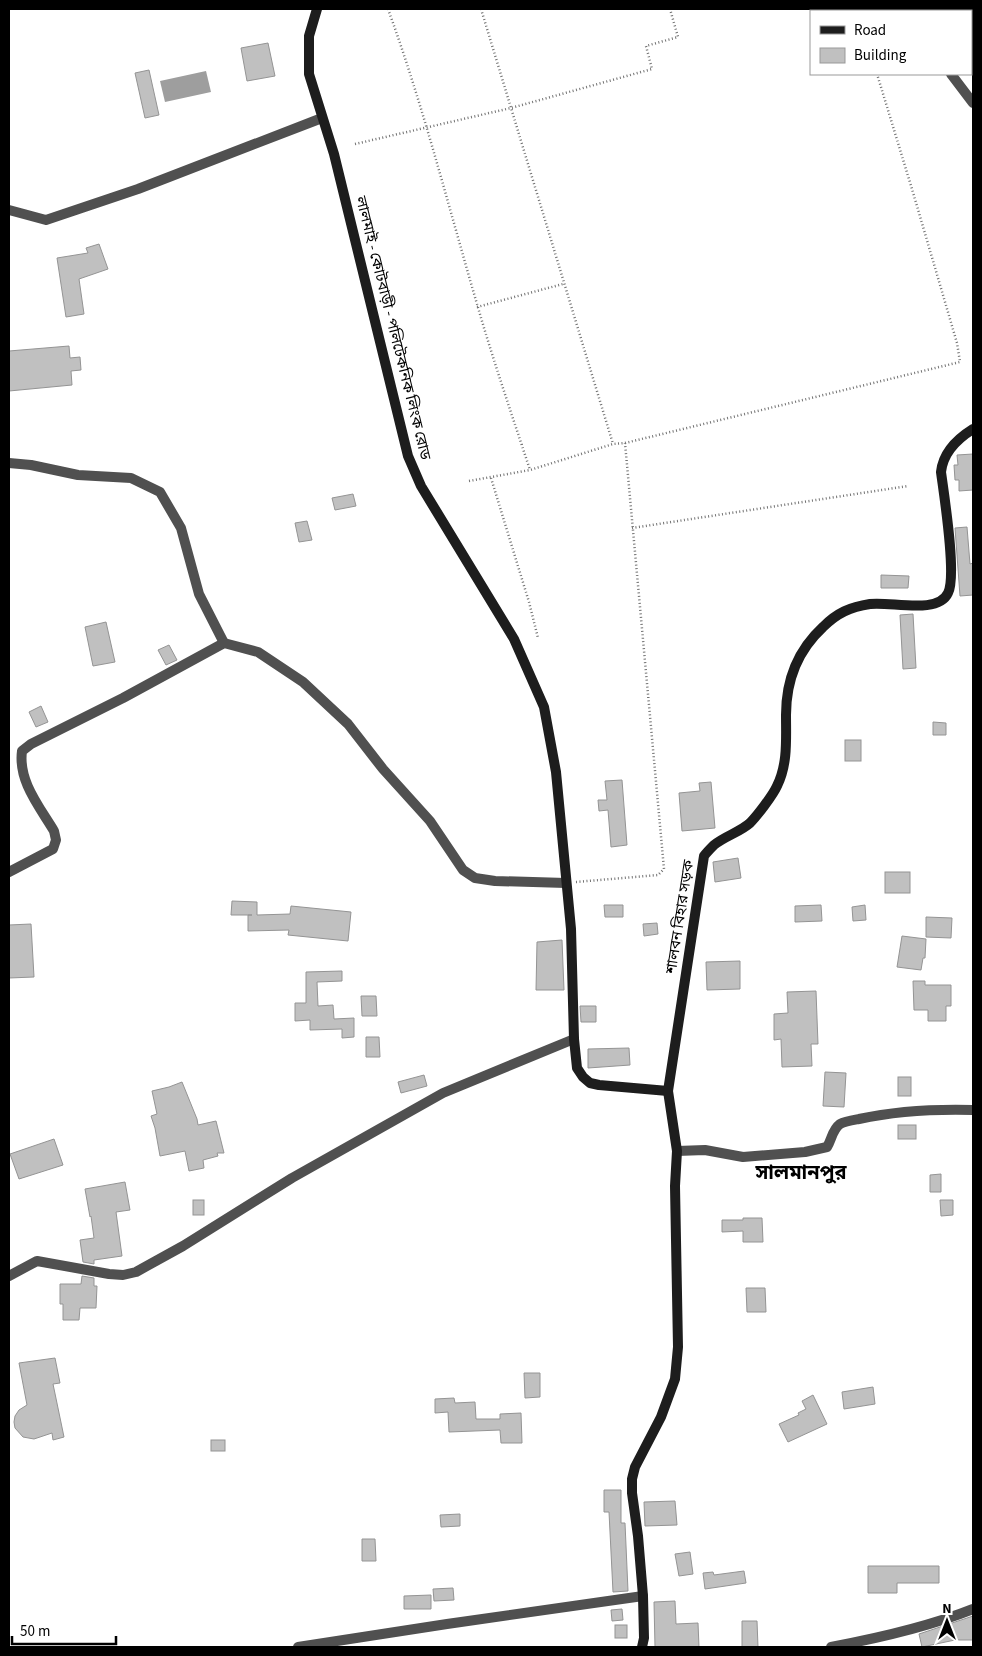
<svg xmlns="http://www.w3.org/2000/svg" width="982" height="1656" font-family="'Source Sans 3','Noto Sans Bengali',sans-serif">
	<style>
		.water { fill: #9e9e9e }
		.building { fill: #c0c0c0; stroke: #949494 }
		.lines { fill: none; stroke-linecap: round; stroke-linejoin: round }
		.path { stroke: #727272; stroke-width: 2.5; stroke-dasharray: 1 2.5; stroke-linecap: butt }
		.minor { stroke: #505050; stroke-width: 10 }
		.tertiary { stroke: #505050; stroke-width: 10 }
		.secondary { stroke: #1d1d1d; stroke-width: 10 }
		.labels { text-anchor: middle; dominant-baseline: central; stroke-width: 4; stroke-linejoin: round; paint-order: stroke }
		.street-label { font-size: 15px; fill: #000; stroke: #fff }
		.district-label { font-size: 20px; font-weight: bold; fill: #000; stroke: #fff }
	</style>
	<rect width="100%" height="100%" fill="#fff"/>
	<!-- water -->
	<path class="water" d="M206,71L211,92L165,102L160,81Z"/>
	<!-- building -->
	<g class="building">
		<path d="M268,43L275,76L247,81L241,48Z"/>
		<path d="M149,70L159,115L145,118L135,73Z"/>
		<path d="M99,244L108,269L79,279L84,314L66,317L57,258L88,253L86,248Z"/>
		<path d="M69,346L70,358L80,357L81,370L71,371L72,385L9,391V351Z"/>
		<path d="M973,454V490L959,491V480H955L954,465H958L957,455Z"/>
		<path d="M353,494L356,506L335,510L332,498Z"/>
		<path d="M307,521L312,540L299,542L295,523Z"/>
		<path d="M967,527L970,564L973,563V595L960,596L955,528Z"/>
		<path d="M881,575L909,576L908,588H881Z"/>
		<path d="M913,614L916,668L903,669L900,615Z"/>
		<path d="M106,622L115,662L93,666L85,627Z"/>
		<path d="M169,645L177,660L166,665L158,650Z"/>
		<path d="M41,706L48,722L36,727L29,712Z"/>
		<path d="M933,722L946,723V735H933Z"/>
		<rect x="845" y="740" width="16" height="21"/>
		<path d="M622,780L627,845L611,847L608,810L599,811L598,800H607L605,781Z"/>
		<path d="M711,782L715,828L682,831L679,793L700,791L699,783Z"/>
		<path d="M738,858L741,878L715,882L713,862Z"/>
		<rect x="885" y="872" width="25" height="21"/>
		<path d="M232,901L257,902V915L290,914L291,906L351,912L348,941L288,935L289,930L248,931V915H252H231Z"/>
		<path d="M604,905H623V917H605Z"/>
		<path d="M821,905L822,921L795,922V906Z"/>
		<path d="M865,905L866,920L853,921L852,907Z"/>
		<path d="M926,917L952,918L951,938L926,937Z"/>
		<path d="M657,923L658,934L644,936L643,924Z"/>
		<path d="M31,924L34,977L9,978V925Z"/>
		<path d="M902,936L926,939L925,958H923L921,970L897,967Z"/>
		<path d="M562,940L564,990H536L537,942Z"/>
		<path d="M740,961V989L707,990L706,962Z"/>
		<path d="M342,971V981L317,982L318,1006L333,1005L334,1019L354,1018V1037L342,1038V1029L310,1030V1020L295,1021V1003H306V972Z"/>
		<path d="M913,981H925V985H951V1006H946V1021H928V1010H914Z"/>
		<path d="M816,991L818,1044H811L812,1066L782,1067L781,1039L774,1040V1014L788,1013L787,992Z"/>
		<path d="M361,996H376L377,1016H362Z"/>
		<path d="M580,1006H596V1022H581Z"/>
		<path d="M366,1037H379L380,1057H366Z"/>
		<path d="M629,1048L630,1065L588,1068V1049Z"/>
		<path d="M825,1072L846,1073L844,1107L823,1106Z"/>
		<path d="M424,1075L427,1086L401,1093L398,1082Z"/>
		<rect x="898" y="1077" width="13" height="19"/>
		<path d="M182,1082L197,1119L198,1125L216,1121L224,1153H217L218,1156L203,1160L204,1168L189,1171L185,1151L160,1156L155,1128L151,1116L157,1114L152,1091L169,1087Z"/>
		<rect x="898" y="1125" width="18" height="14"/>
		<path d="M54,1139L63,1165L19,1179L10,1154Z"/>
		<path d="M941,1174V1192H930V1175Z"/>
		<path d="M125,1182L130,1210L116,1212L122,1256L94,1260V1264L83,1262L80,1240L94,1238L91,1216L90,1217L85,1189Z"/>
		<rect x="193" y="1200" width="11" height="15"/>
		<path d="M940,1200H953V1215L941,1216Z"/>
		<path d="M743,1218H762L763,1242H743V1231L722,1232V1220H743Z"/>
		<path d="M82,1276L94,1278V1286H97L96,1308H80L79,1320H63V1304H60V1284H81Z"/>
		<path d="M746,1288H765L766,1312H747Z"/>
		<path d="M55,1358L60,1383L53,1384L64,1437L53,1440L52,1433L34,1439L23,1437L15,1428L14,1422L15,1416L19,1410L27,1405L19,1363Z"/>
		<path d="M524,1373H540V1397L525,1398Z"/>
		<path d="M873,1387L875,1404L844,1409L842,1392Z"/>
		<path d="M813,1395L827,1424L788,1442L779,1424L799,1415L798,1413L806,1409L802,1401Z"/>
		<path d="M454,1398L455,1403L475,1402L476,1419H500V1414L521,1413L522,1443H501L500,1430L449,1432L448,1412L435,1413V1399Z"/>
		<rect x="211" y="1440" width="14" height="11"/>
		<path d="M604,1490H621V1523H625L628,1591L613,1592L609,1512H604Z"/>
		<path d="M675,1501L677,1525L645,1526L644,1502Z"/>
		<path d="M460,1514V1526L441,1527L440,1515Z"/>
		<path d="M362,1539H375L376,1561H362Z"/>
		<path d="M690,1552L693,1574L679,1576L675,1554Z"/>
		<path d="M868,1566H939V1583H897V1593H868Z"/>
		<path d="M744,1571L746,1583L705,1589L703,1573L713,1572L714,1575Z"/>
		<path d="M453,1588L454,1600L434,1601L433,1589Z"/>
		<path d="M431,1595V1609H404V1596Z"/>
		<path d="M675,1601L676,1624L698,1623L699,1647H655L654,1602Z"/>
		<path d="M622,1609L623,1620L612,1621L611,1610Z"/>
		<path d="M973,1616V1640H955L922,1647L919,1634Z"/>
		<path d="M742,1621H757L758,1647H742Z"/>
		<rect x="615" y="1625" width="12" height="13"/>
	</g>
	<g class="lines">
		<!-- path -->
		<g class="path">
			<path d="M388,9C423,105 448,205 477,304C493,360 512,415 530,470"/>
			<path d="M481,9L613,444"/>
			<path d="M858,9V11"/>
			<path d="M355,144L511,108L652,69L646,46L678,37L670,9"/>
			<path d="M477,307L563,284"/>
			<path d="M491,478L529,602L538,638"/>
			<path d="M469,481L530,470L613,444L625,443L960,362L957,343L912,189L877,74"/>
			<path d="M632,528L908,486"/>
			<path d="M576,882L658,875L664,869L625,443"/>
		</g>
		<!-- minor -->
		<g class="minor">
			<path d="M936,11V9"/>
			<path d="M951,74L973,103"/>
			<path d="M9,210L46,220L138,189L322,118"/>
			<path d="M9,463L31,465L78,475L131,478L160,492L181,528L199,594L224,643"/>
			<path d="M9,872L53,849L56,840L54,831C39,806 18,781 22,751L31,744L123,698L224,643L258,652L303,682L348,724L383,769L430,821L463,870L475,878L495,881L566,883"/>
			<path d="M677,1151L705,1150L743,1157L805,1152L827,1147C832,1139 832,1130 840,1124C845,1121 853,1120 859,1119C896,1111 935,1109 973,1110"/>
			<path d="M9,1276L37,1261L109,1274L123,1275L136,1272L183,1246L292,1178L443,1093L574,1039"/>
			<path d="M298,1647L447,1624L643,1596"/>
		</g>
		<!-- tertiary -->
		<path class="tertiary" d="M831,1647C879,1638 928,1627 973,1609"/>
		<!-- secondary -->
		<g class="secondary">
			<path d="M317,9L309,36V74L334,154L408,456L421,486L514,639L544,707L556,772L571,929L574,1039L577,1068L583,1077L590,1083L599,1085L668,1091"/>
			<path d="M642,1647L644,1638L643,1596L638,1536L632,1493V1479L635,1467L661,1417L675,1379L678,1347L675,1186L677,1151L668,1091L704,856C707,852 711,848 714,845C725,836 740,832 750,823C757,816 773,795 777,786C788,764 786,739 786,715C786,680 797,651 823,627C837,613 850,607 870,604C890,601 938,615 948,593C957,576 944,495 941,472C943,453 957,439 973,429"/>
		</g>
	</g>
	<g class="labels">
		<!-- street labels -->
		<g class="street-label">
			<text transform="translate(393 328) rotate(76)">লালমাই - কোটবাড়ী - পলিটেকনিক লিংক রোড</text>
			<text transform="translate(680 917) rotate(-81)">শালবন বিহার সড়ক</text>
		</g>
		<!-- district labels -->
		<g class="district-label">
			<text x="801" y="1173">সালমানপুর</text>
		</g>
	</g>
	<!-- border -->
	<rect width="982" height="1656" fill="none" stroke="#000000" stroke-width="20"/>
	<!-- legend -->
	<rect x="810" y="10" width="162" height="65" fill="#ffffff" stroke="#999999"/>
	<rect x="820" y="26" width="25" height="8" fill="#1d1d1d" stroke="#999999"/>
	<text x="854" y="35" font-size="15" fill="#000000">Road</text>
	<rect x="820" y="48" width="25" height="15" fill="#c0c0c0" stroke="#999999"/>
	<text x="854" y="60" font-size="15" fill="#000000">Building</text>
	<!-- north arrow -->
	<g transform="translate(947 1621)" stroke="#ffffff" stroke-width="4" paint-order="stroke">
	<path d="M0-4L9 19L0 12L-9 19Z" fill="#000000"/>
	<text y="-8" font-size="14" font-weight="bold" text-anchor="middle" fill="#000000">N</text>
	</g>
	<!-- scale -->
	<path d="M12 1636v8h104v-8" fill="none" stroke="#000000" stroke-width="2.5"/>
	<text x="20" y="1636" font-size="15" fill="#000000" stroke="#ffffff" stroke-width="4" paint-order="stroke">50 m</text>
</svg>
